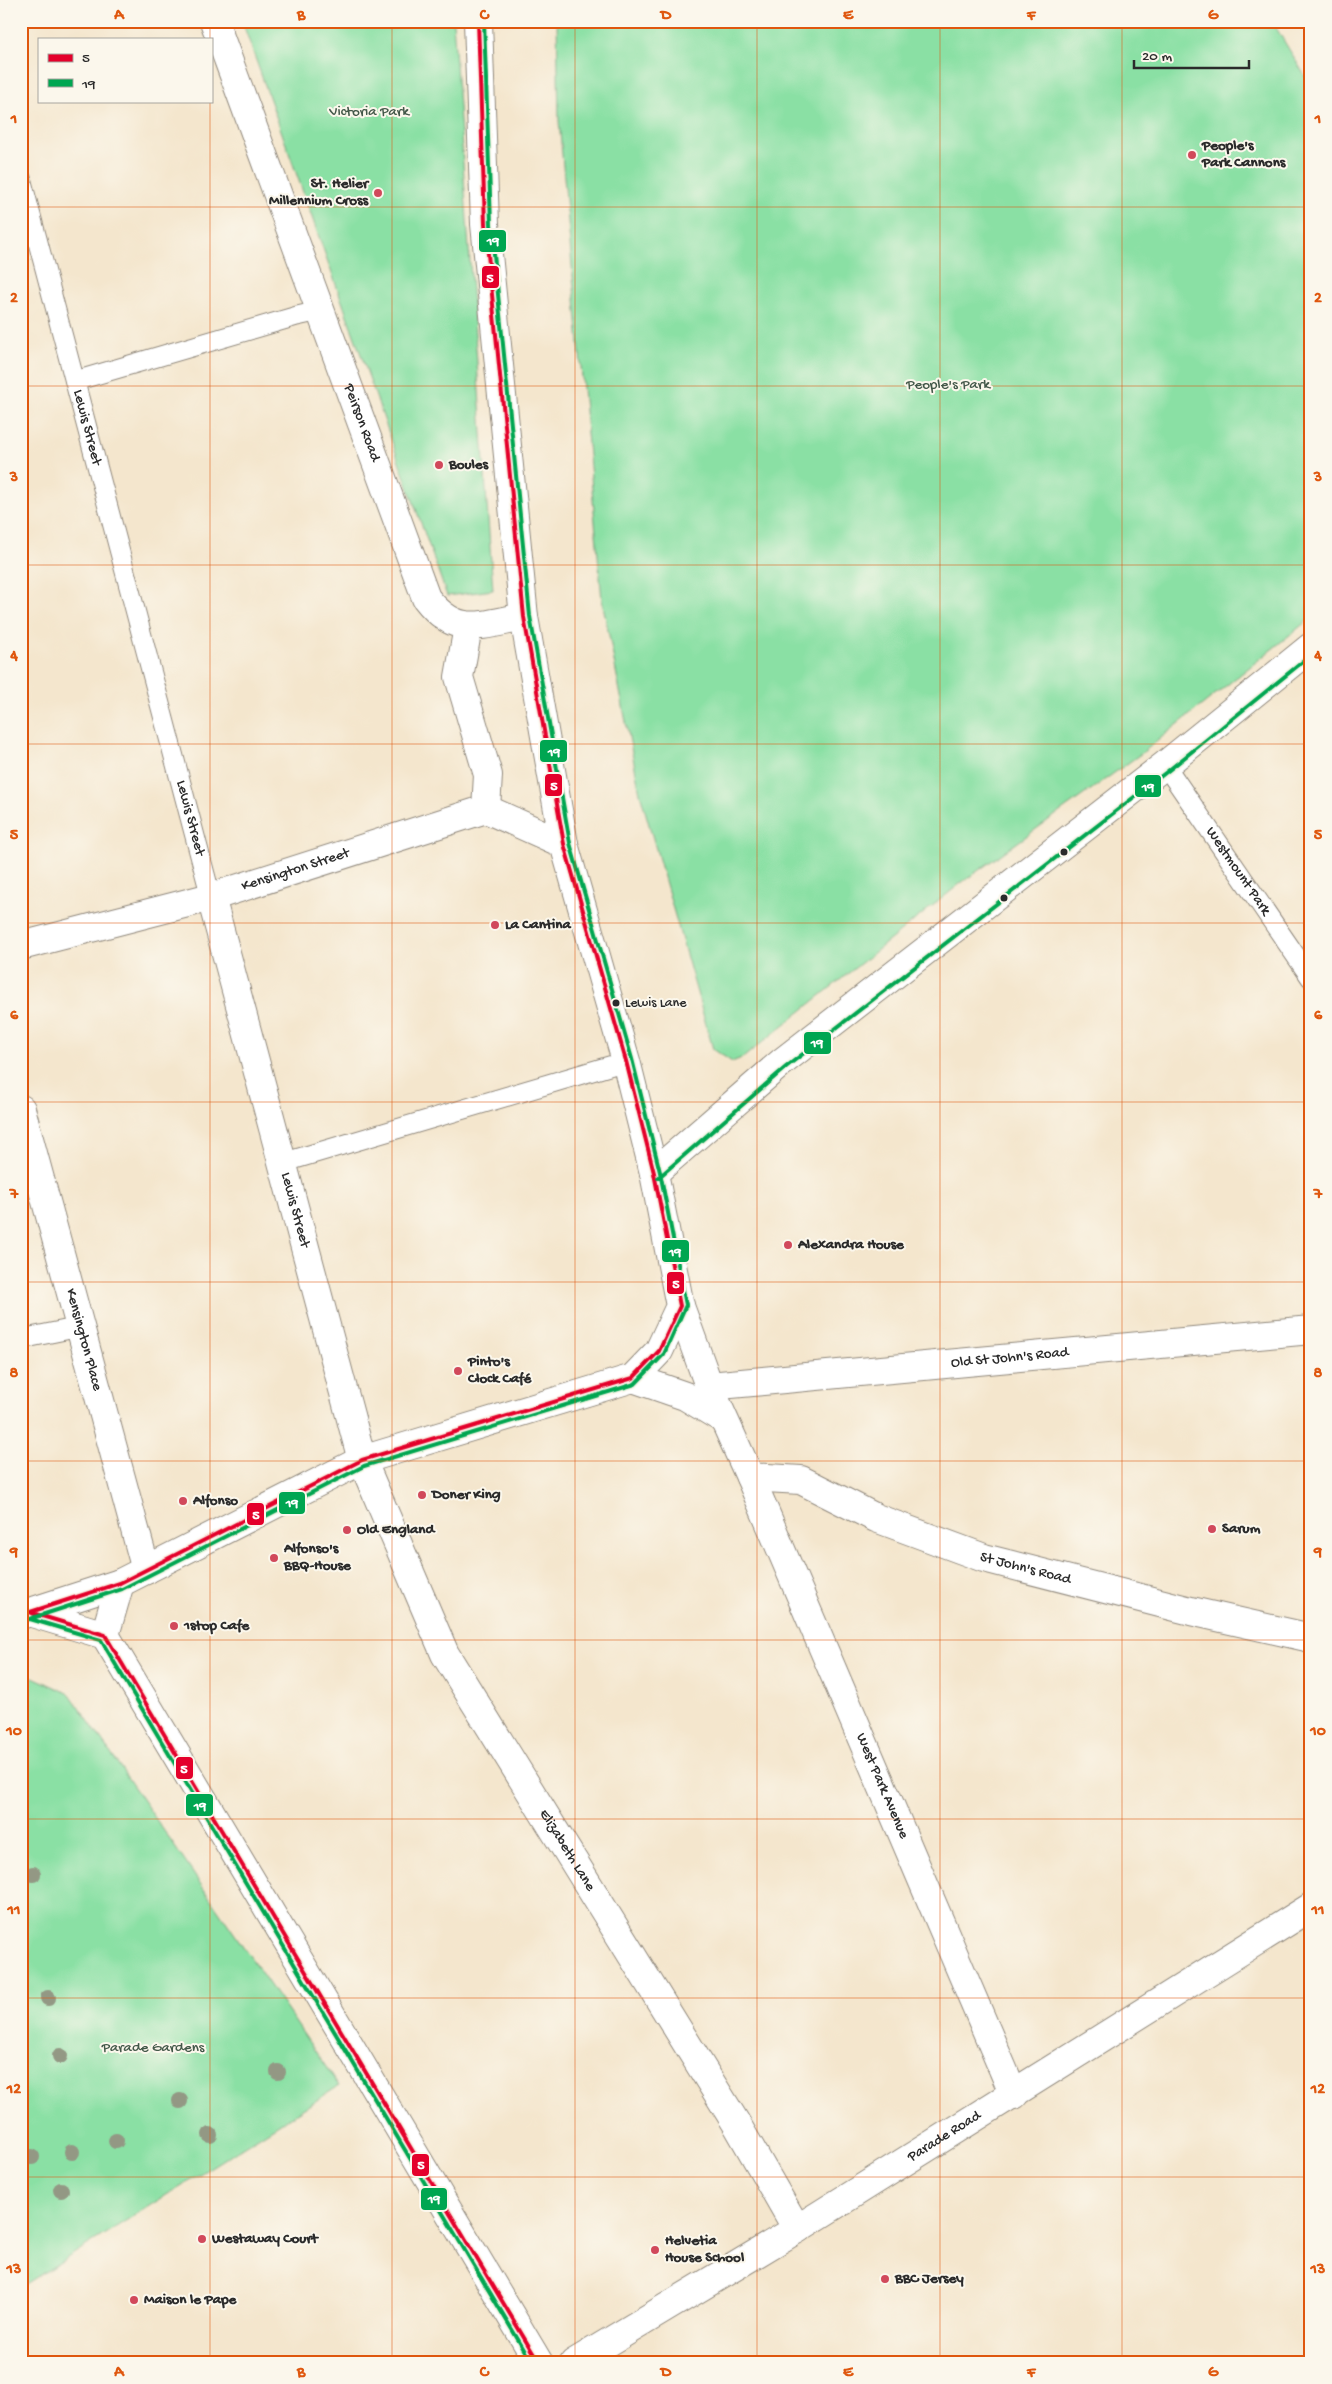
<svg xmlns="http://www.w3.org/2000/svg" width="1332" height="2384" font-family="'Gochi Hand',sans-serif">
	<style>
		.green { fill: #8ae0a4; stroke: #5a8668 }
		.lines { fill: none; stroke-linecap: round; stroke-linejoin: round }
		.service-casing { stroke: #90887c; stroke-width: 21 }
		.minor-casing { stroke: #90887c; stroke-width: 30 }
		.tertiary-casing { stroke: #90887c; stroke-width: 30 }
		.secondary-casing { stroke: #90887c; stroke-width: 30 }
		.primary-casing { stroke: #90887c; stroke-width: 30 }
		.service { stroke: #fff; stroke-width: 19 }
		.minor { stroke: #fff; stroke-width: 28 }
		.tertiary { stroke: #fff; stroke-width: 28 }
		.secondary { stroke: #fff; stroke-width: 28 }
		.primary { stroke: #fff; stroke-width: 28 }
		.bus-1-casing { stroke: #fbf7ec; stroke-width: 8 }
		.bus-2-casing { stroke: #fbf7ec; stroke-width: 8 }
		.bus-1 { stroke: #e4002b; stroke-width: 4 }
		.bus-2 { stroke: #00a651; stroke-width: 4 }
		.tree { fill: #939884 }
		.grid { fill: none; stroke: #df570e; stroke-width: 1; stroke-opacity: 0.55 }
		.poi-dot { fill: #d1495b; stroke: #fbf7ec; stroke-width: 2 }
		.bus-dot { fill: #2b2b2b; stroke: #fbf7ec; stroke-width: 2 }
		.labels { text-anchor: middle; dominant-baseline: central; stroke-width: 4; stroke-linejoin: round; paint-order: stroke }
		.bus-label { font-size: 14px; fill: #2b2b2b; stroke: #fbf7ec; text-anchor: start }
		.park-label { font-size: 15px; fill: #435849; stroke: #fbf7ec }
		.poi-label { font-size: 15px; font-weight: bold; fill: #2b2b2b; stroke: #fbf7ec; text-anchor: start }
		.street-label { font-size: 15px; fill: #2b2b2b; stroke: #fbf7ec }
		.line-badge { stroke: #fbf7ec; stroke-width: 2 }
		.badge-label { font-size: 14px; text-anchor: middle; font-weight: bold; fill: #fff }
		.neatline { fill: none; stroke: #df570e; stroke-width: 2 }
		.grid-label { font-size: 16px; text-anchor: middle; font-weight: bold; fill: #df570e }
	</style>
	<rect width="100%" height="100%" fill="#fbf7ec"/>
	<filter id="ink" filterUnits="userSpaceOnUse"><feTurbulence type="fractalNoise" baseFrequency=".02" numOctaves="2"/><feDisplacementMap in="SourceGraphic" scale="10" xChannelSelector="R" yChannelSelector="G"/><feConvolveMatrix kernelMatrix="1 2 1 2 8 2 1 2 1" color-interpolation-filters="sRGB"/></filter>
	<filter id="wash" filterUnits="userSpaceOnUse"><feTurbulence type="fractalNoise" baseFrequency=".0096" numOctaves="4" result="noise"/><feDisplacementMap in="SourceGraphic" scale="20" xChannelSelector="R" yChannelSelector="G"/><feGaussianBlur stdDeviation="1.12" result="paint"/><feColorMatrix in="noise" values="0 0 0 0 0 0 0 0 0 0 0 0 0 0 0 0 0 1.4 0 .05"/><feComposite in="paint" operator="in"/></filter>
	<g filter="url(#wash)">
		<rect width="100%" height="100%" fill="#f4e6cd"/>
		<!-- green -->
		<g class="green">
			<path d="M242,21H453L493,590L447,596Z"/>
			<path d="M557,21H1272L1311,86V618L1142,753L961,883L744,1057L732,1062L713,1049L640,793L602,600L559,121Z"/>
			<path d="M33,1677L70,1694L339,2086L21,2287V1679Z"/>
		</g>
	</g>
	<g filter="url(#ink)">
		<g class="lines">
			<defs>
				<g id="service">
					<path id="s1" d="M21,178L211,897"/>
					<path d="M75,381L297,316L320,311"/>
					<path id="s2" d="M1165,765L1311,978"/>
					<path d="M282,1163L626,1061"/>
					<path d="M21,1339L80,1327"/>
				</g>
				<g id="minor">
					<path d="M468,627L459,677L488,775L486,809"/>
					<path id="s3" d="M211,897L362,1460L445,1654L736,2123L797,2229"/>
					<path id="s4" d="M21,946L211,897L486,809L564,844"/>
					<path d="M654,1173L782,1062L1165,765L1311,647"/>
					<path id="s5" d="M709,1386L1311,1330"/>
					<path id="s6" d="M750,1477L1014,2095"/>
					<path id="s7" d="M574,2363L797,2229L1311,1907"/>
				</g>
				<g id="tertiary">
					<path id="s8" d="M214,21L426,598C457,638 480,625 524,617"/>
				</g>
				<g id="secondary">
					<path id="s9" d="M21,1109L146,1570"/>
					<path id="s10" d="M680,1306L709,1386L750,1477L801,1480L876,1518L984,1558L1191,1611L1311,1638"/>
					<path d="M633,1378L685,1396L723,1419"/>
				</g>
				<g id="primary">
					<path d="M32,1613L105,1635C248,1879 395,2120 539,2363"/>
					<path d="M21,1615L120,1583L362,1460L633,1378L659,1351L680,1306L654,1173L626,1061L564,844L524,617L485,224L478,21"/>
					<path d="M105,1635L120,1583"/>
				</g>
			</defs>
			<!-- service casing -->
			<use href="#service" class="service-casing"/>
			<!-- minor casing -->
			<use href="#minor" class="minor-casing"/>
			<!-- tertiary casing -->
			<use href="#tertiary" class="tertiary-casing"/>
			<!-- secondary casing -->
			<use href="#secondary" class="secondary-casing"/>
			<!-- primary casing -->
			<use href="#primary" class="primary-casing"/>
			<!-- service -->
			<use href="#service" class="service"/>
			<!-- minor -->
			<use href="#minor" class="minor"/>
			<!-- tertiary -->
			<use href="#tertiary" class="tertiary"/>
			<!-- secondary -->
			<use href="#secondary" class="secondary"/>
			<!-- primary -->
			<use href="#primary" class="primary"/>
			<defs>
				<g id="bus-1">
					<path d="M32,1613L105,1635L539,2363"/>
					<path d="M21,1615L120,1583L362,1460L633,1378L659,1351L680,1306L654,1173L626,1061L564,844L524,617L485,224L478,21"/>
				</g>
				<g id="bus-2">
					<path d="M658,1178L786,1067L1169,770L1311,655"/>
					<path d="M30,1619L101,1640L532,2363"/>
					<path d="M23,1621L122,1589L364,1466L635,1384L664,1354L686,1305L660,1172L632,1059L570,843L530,616L491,224L484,21"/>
				</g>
			</defs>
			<!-- bus-1 casing -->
			<use href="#bus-1" class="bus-1-casing"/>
			<!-- bus-2 casing -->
			<use href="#bus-2" class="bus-2-casing"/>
			<!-- bus-1 -->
			<use href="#bus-1" class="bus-1"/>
			<!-- bus-2 -->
			<use href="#bus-2" class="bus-2"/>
		</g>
		<!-- trees -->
		<g class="tree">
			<circle cx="33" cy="1874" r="8"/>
			<circle cx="48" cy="1998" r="8"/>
			<circle cx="60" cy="2056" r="8"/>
			<circle cx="278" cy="2072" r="8"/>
			<circle cx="180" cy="2101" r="8"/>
			<circle cx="210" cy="2135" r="8"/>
			<circle cx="116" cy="2141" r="8"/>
			<circle cx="72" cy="2152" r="8"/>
			<circle cx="32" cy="2157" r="8"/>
			<circle cx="61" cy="2190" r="8"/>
		</g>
	</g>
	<!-- grid -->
	<path class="grid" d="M210,21V39M392,21V2363M575,21V2363M757,21V2363M940,21V2363M1122,21V2363M210,101V2363M21,207H1311M21,386H1311M21,565H1311M21,744H1311M21,923H1311M21,1102H1311M21,1282H1311M21,1461H1311M21,1640H1311M21,1819H1311M21,1998H1311M21,2177H1311"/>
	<!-- markers -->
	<g class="poi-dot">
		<circle cx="1192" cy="155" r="5"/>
		<circle cx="378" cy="193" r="5"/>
		<circle cx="439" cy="465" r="5"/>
		<circle cx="495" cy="925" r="5"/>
		<circle cx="788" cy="1245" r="5"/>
		<circle cx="458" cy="1371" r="5"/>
		<circle cx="422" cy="1495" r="5"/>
		<circle cx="183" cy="1501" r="5"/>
		<circle cx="1212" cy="1529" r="5"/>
		<circle cx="347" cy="1530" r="5"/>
		<circle cx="274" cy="1558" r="5"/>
		<circle cx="174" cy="1626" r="5"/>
		<circle cx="202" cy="2239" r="5"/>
		<circle cx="655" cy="2250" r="5"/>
		<circle cx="885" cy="2279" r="5"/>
		<circle cx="134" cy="2300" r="5"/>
	</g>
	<g class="bus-dot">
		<circle cx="1064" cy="852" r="4.5"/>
		<circle cx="1004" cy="898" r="4.5"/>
		<circle cx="616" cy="1003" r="4.5"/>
	</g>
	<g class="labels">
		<!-- bus labels -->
		<g class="bus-label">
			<text x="625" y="1003">Lewis Lane</text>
		</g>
		<!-- park labels -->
		<g class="park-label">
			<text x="369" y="112">Victoria Park</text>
			<text x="948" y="385">People's Park</text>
			<text x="153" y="2048">Parade Gardens</text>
		</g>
		<!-- poi labels -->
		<g class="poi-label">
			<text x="1202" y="146">People's<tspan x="1202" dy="17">Park Cannons</tspan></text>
			<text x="368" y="184" text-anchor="end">St. Helier<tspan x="368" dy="17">Millennium Cross</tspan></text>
			<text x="449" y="465">Boules</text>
			<text x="505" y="925">La Cantina</text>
			<text x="798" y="1245">Alexandra House</text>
			<text x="468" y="1362">Pinto's<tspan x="468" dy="17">Clock Café</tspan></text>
			<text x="432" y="1495">Doner King</text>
			<text x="193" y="1501">Alfonso</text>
			<text x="1222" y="1529">Sarum</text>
			<text x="357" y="1530">Old England</text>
			<text x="284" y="1549">Alfonso's<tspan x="284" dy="17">BBQ-House</tspan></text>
			<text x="184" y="1626">1stop Cafe</text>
			<text x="212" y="2239">Westaway Court</text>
			<text x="665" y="2241">Helvetia<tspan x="665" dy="17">House School</tspan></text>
			<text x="895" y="2279">BBC Jersey</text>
			<text x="144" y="2300">Maison le Pape</text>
		</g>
		<!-- street labels -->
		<g class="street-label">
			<text stroke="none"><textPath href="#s8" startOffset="428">Peirson Road</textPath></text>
			<text stroke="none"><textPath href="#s1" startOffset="258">Lewis Street</textPath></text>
			<text stroke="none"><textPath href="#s1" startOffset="662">Lewis Street</textPath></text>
			<text stroke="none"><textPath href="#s4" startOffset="285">Kensington Street</textPath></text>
			<text stroke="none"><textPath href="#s2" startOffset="129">Westmount Park</textPath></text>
			<text stroke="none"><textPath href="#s3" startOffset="324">Lewis Street</textPath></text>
			<text stroke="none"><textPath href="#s9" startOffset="239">Kensington Place</textPath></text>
			<text stroke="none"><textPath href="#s5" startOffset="302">Old St John's Road</textPath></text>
			<text stroke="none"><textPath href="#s10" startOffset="478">St John's Road</textPath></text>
			<text stroke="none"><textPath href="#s6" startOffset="336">West Park Avenue</textPath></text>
			<text stroke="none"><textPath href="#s3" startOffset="1025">Elizabeth Lane</textPath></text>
			<text stroke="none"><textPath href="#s7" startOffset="434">Parade Road</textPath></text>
		</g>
	</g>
	<g class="line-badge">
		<rect x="478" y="229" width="29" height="24" rx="5" fill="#00a651"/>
		<rect x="481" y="265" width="19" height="24" rx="5" fill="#e4002b"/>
		<rect x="539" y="739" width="29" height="24" rx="5" fill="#00a651"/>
		<rect x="544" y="773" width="19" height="24" rx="5" fill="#e4002b"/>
		<rect x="1134" y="774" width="28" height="24" rx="5" fill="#00a651"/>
		<rect x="803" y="1031" width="29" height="24" rx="5" fill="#00a651"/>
		<rect x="661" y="1239" width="29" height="24" rx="5" fill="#00a651"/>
		<rect x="666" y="1271" width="19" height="24" rx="5" fill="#e4002b"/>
		<rect x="278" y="1491" width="28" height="24" rx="5" fill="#00a651"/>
		<rect x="246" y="1502" width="19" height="24" rx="5" fill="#e4002b"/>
		<rect x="175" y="1756" width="19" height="24" rx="5" fill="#e4002b"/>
		<rect x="185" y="1793" width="29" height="24" rx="5" fill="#00a651"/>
		<rect x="411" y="2153" width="19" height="24" rx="5" fill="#e4002b"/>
		<rect x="420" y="2187" width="28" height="24" rx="5" fill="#00a651"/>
	</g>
	<g class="badge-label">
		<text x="493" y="245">19</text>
		<text x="490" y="282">5</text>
		<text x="554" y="756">19</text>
		<text x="554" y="790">5</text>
		<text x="1148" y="791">19</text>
		<text x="817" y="1047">19</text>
		<text x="675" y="1256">19</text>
		<text x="676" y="1288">5</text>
		<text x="292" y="1507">19</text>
		<text x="256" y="1519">5</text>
		<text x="184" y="1773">5</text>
		<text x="200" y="1810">19</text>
		<text x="421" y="2169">5</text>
		<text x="434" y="2203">19</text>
	</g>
	<!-- margin -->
	<rect width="1332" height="2384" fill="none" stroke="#fbf7ec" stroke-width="55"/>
	<!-- legend -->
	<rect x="38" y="38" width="175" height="65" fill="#fbf7ec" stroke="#a8a59f"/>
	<rect x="48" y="54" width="25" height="8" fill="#e4002b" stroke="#a8a59f"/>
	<text x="82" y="62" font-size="15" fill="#2b2b2b">5</text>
	<rect x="48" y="79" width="25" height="8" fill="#00a651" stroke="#a8a59f"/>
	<text x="82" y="88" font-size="15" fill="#2b2b2b">19</text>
	<!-- scale -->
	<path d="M1134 60v8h115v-8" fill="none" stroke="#2b2b2b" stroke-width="2.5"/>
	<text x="1142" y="60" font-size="15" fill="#2b2b2b" stroke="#fbf7ec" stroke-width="4" paint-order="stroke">20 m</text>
	<rect x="28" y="28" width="1276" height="2328" class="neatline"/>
	<g class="grid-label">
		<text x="119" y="19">A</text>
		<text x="301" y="19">B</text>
		<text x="484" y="19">C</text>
		<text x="666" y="19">D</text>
		<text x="848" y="19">E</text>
		<text x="1031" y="19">F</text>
		<text x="1213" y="19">G</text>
		<text x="14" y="123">1</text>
		<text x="1318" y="123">1</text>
		<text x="14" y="302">2</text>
		<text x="1318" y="302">2</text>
		<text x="14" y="481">3</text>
		<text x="1318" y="481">3</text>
		<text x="14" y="660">4</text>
		<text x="1318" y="660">4</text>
		<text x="14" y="839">5</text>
		<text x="1318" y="839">5</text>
		<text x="14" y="1019">6</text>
		<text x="1318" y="1019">6</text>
		<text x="14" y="1198">7</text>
		<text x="1318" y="1198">7</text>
		<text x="14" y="1377">8</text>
		<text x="1318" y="1377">8</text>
		<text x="14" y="1556">9</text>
		<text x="1318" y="1556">9</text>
		<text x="14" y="1735">10</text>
		<text x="1318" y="1735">10</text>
		<text x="14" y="1914">11</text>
		<text x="1318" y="1914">11</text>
		<text x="14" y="2093">12</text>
		<text x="1318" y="2093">12</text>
		<text x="14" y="2273">13</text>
		<text x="1318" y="2273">13</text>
		<text x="119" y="2376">A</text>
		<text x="301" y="2376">B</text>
		<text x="484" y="2376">C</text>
		<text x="666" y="2376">D</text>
		<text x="848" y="2376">E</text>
		<text x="1031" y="2376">F</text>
		<text x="1213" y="2376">G</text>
	</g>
</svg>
